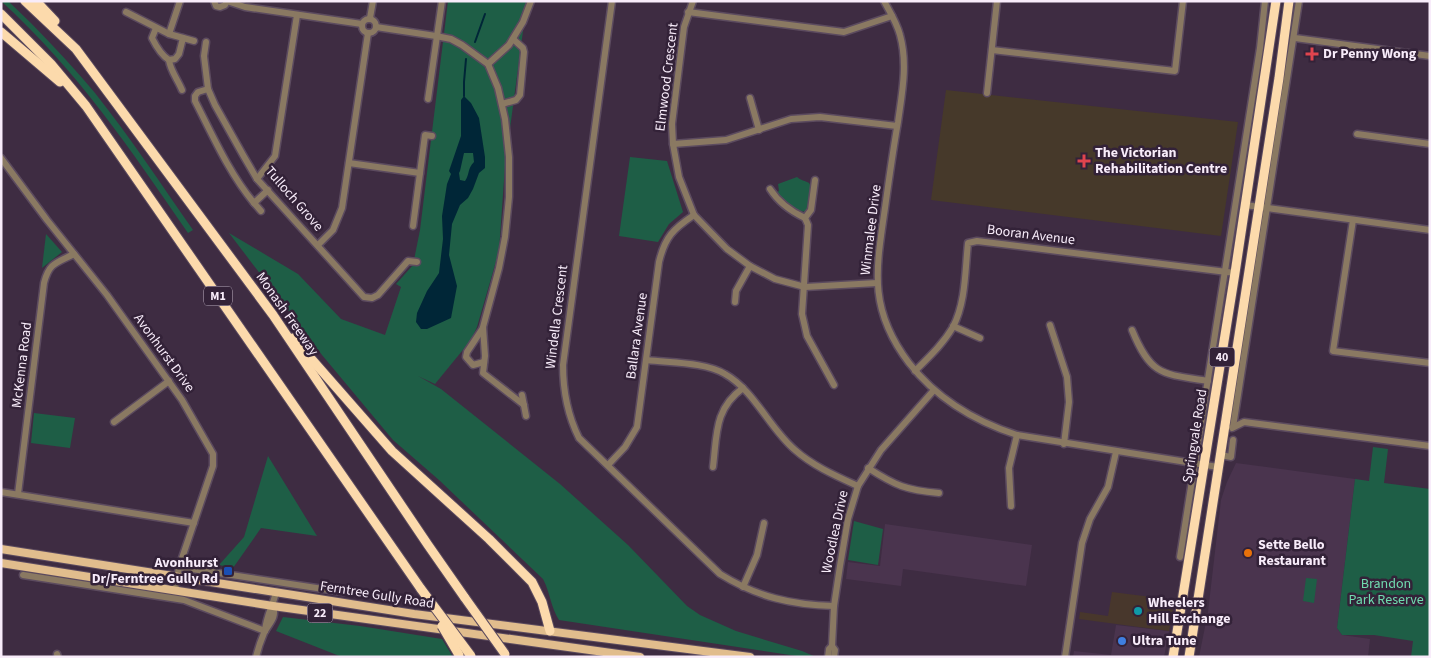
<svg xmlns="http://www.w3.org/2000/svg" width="1431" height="658" font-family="'Source Sans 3',sans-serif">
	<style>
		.built { fill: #4a344e }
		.industrial { fill: #48372c }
		.medical { fill: #46392a }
		.green { fill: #1e5e46 }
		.water { fill: #002637; fill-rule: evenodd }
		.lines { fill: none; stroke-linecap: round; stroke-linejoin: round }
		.stream { stroke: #002637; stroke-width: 2 }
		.minor-casing { stroke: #5c4b5f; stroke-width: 9 }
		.major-casing { stroke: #5c4b5f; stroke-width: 10 }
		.highway-casing { stroke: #5c4b5f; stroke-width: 11 }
		.minor { stroke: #8a7962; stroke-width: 6 }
		.major { stroke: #e1bd8d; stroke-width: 8 }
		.highway { stroke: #fcdaac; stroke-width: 9 }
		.highway-bridge-casing { stroke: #5c4b5f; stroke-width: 11; stroke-linecap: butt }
		.highway-bridge { stroke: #fcdaac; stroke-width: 9 }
		.health-dot { fill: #e0444e; stroke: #332238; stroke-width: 2 }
		.food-dot { fill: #e8710a; stroke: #332238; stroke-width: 2 }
		.transit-dot { fill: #1a4fb4; stroke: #332238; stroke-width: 2 }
		.culture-dot { fill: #0f9aa8; stroke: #332238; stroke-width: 2 }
		.shop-dot { fill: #3f7fe0; stroke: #332238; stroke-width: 2 }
		.labels { text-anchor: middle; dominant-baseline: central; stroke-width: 5; stroke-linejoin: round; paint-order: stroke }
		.shield { fill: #332238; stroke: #bdafc0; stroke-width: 1 }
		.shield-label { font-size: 12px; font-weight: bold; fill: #f8ecfa }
		.poi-label { font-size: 14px; font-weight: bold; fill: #f8ecfa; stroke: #332238; text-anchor: start }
		.street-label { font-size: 14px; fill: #f8ecfa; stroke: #332238 }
		.park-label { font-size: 14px; fill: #70dbaf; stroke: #332238 }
	</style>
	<rect width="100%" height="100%" fill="#3e2c42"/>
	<!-- built -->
	<g class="built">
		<path d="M1236,463L1355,479L1337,628L1342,635L1370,639L1368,657H1199L1208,612L1221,500L1227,482Z"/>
		<path d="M885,524L1032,545L1026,586L903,569L901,586L846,579L848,562L880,566Z"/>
		<path d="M1116,625L1169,631L1164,657H1073L1074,651L1111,655Z"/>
	</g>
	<!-- industrial -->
	<path class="industrial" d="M1112,592L1175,600L1169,631L1079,619L1080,612L1108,616Z"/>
	<!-- medical -->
	<path class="medical" d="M946,90L1238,122L1221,236L931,200Z"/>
	<!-- green -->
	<g class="green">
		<path d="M1,1H8C39,30 68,61 95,93C130,137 161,184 193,230L188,233C131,150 77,70 1,1Z"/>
		<path d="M448,1H527L505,166L499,251L477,327L471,340L435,384L418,376L441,389L560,484L628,545L687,606L700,615L736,631L802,651L816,657H803L559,620C551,608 550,592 543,579L439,480L393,440L322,355L229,233L298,274L341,319L385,335L401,287L396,284L413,265L420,230Z"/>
		<path d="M630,157L667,161L683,212L669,224L658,242L619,236Z"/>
		<path d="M797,177C800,180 806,181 809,183C813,187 809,208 806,212C794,211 786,203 777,195V192L779,191L778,184Z"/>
		<path d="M46,234L62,252L42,268Z"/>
		<path d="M34,413L75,418L70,448L31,443Z"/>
		<path d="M1373,447L1388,449L1384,483L1430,489V657H1411L1413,641L1374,635H1342L1337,628L1355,479L1369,481Z"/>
		<path d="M268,456L317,536L261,528L233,568L219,565L244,537Z"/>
		<path d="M854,521L883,529L878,565L848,560Z"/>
		<path d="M1306,578L1317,579L1314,603L1303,601Z"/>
		<path d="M283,617L360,626L442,639L453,657H342L276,631Z"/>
	</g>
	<!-- water -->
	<path class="water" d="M464,96L471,103L479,118L485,157V168L479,173L473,189L468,198L460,205L452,224L449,255L457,286L451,318L427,329H421L416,322L417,313L427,291L439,273L443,239L442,216L447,184L451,174L449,171L461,136V100ZM464,153H473L474,162C467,169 470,174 465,181L460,180L459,173L460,171Z"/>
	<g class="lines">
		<!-- stream -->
		<g class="stream">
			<path d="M475,42L485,14"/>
			<path d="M464,96V82L466,59"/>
		</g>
		<defs>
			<g id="minor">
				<path d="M214,1L216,6L220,7L225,5L227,1"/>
				<path d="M227,1L245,7L362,24"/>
				<path d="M612,1L563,365C563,391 567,414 579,438L720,574C757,597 792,605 834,606"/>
				<path d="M693,1L684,27L672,124L673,144L679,177L694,215L727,249L750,266L775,279L805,287L877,283"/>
				<path d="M884,1C890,12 897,23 900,35C908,64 902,93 898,122C893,150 889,179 885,208C876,270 868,309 909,363C937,399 974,421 1017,435L1218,467"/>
				<path d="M126,12L169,34L194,41"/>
				<path d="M688,12L844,32L892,16"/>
				<path d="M370,18L373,1"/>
				<circle cx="369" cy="26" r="7"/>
				<path d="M376,27L436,36L451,39L462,45L488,64L498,88L505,119L509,157V197L505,237L499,268L483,327L485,356L483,373L524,405"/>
				<path d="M156,28L152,38C156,46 161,55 169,60C170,70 178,80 182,90"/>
				<path d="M169,34L180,1"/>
				<path d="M1295,38L1430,56"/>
				<path d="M206,42L204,56L208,89L215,105L243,155L257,179L364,297L372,298L378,295L408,261L417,262"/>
				<path d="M992,50L1175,71L1183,1"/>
				<path d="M169,60L175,59L179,54L183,38"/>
				<path d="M488,64L509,45L523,22L531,1"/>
				<path d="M208,89L198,92L195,96V101C213,136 229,173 254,203L268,190"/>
				<path d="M987,93L997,1"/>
				<path d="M750,98L759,130"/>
				<path d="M428,99L442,1"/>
				<path d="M502,104L516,100L520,95L524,52L523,48L513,39"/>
				<path d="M1357,134L1430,144"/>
				<path d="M673,144L726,140L791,119L820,117L897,126"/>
				<path d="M1,158L47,220L107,295L182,400L213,454V466L179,567L175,590"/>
				<path d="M349,163L420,173"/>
				<path d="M257,179L275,156L297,15"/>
				<path d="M815,180L811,210L805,218L808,225L802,314L807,336L834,385"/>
				<path d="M770,189C779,203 790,211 805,218"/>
				<path d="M254,203L261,211"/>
				<path d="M1245,205L1430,230"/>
				<path d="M1353,220L1333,351L1430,363"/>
				<path d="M413,226L425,135L432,136"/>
				<path d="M318,245L333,230L342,208L368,33"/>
				<path d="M735,302L736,291L750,266"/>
				<path d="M1050,325L1067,377L1069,402L1064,444"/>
				<path d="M953,326L980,338"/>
				<path d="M483,328L467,352L466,357L473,365L484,362"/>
				<path d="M1132,330C1151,376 1162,374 1208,381"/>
				<path d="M647,360C670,363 705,362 725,374C755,391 769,428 795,450C813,466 836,476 858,486"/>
				<path d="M915,371C929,357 943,344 953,327C966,302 965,270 968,243L977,241L1235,273"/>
				<path d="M522,395L526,416"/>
				<path d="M114,422L169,381"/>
				<path d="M1233,427L1299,1"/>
				<path d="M1232,428L1244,422L1430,446"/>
				<path d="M1220,455L1231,457L1233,440"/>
				<path d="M608,465L625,447L637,427L659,262C665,237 673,229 694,215"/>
				<path d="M713,467C717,435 714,409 743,388"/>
				<path d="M868,468C896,486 906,490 939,493"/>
				<path d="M1,492L194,523"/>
				<path d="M18,494L44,283C49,263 56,263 74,254"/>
				<path d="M1011,506L1009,468L1017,435"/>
				<path d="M1180,557L1260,48L1265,1"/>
				<path d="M179,567L343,592"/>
				<path d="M23,575L184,600L265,631"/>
				<path d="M743,587L757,555L764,523"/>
				<path d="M265,631C266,616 273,606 276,592"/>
				<path d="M57,654L58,657"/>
				<path d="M256,657C258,649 261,640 264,633C269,623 277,618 273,606"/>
				<path d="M828,657L829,649L832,646"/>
				<path d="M834,657L835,650L832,646L834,606L840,566L848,519L858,486L881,450L934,390"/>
				<path d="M1065,657L1082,543L1090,519L1108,487L1116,452"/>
			</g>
			<g id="major">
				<path d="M1,549L414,614L750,657"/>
				<path d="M1,563L273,606L640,657"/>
			</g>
			<g id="highway">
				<path d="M25,1L76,49L273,315L428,545L465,598"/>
				<path d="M36,1L55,21"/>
				<path d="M1,14L51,64L86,106L421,589"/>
				<path d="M1,32L60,82"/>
				<path d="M293,338L392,451L489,539L532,582L542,602L550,631"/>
				<path d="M1173,657L1235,273L1276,1"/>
				<path d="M1189,657L1279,78L1289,1"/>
			</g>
		</defs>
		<!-- minor casing -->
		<use href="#minor" class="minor-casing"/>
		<!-- major casing -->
		<use href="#major" class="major-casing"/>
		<!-- highway casing -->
		<use href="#highway" class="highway-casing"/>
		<!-- minor -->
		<use href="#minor" class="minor"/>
		<!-- major -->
		<use href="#major" class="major"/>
		<!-- highway -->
		<use href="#highway" class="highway"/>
		<defs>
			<g id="highway-bridge">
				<path d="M421,589L471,656"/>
				<path d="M465,598L505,654"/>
				<path d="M442,626L459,655"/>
			</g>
		</defs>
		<!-- highway-bridge casing -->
		<use href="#highway-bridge" class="highway-bridge-casing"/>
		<!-- highway-bridge -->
		<use href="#highway-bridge" class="highway-bridge"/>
	</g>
	<!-- markers -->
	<g class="health-dot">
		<path d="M1309.5 46.5h5v5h5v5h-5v5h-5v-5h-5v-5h5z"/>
		<path d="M1081.5 153.5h5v5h5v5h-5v5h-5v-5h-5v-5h5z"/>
	</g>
	<circle class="food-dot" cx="1248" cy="553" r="5"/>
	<rect class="transit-dot" x="223" y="566" width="10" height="10" rx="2.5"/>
	<circle class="culture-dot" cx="1138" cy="611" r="5"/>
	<circle class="shop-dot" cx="1122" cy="641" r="5"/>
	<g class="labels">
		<!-- shield labels -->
		<g class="shield">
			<rect x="204" y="286.5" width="28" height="19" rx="4"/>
			<rect x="1209.5" y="347.5" width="25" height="19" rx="4"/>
			<rect x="307.5" y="603.5" width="25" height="19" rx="4"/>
		</g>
		<g class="shield-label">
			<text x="218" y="296">M1</text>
			<text x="1222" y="357">40</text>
			<text x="320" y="613">22</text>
		</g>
		<!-- poi labels -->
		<g class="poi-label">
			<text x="1323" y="54">Dr Penny Wong</text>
			<text x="1095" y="153">The Victorian<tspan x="1095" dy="16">Rehabilitation Centre</tspan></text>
			<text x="1258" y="545">Sette Bello<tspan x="1258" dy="16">Restaurant</tspan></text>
			<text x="218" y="563" text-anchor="end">Avonhurst<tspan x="218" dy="16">Dr/Ferntree Gully Rd</tspan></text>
			<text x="1148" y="603">Wheelers<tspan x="1148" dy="16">Hill Exchange</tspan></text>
			<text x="1132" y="641">Ultra Tune</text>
		</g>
		<!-- street labels -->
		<g class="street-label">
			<text transform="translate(667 77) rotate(-83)">Elmwood Crescent</text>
			<text transform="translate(294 199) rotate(49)">Tulloch Grove</text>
			<text transform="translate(871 230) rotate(-83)">Winmalee Drive</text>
			<text transform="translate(1031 235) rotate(7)">Booran Avenue</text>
			<text transform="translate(287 314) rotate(55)">Monash Freeway</text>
			<text transform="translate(557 317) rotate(-83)">Windella Crescent</text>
			<text transform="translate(637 336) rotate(-82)">Ballara Avenue</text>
			<text transform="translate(164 353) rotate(54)">Avonhurst Drive</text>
			<text transform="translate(22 365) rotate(-83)">McKenna Road</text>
			<text transform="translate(1195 436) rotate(-81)">Springvale Road</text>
			<text transform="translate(835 532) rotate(-78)">Woodlea Drive</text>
			<text transform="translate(377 595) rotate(9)">Ferntree Gully Road</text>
		</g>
		<!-- park labels -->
		<g class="park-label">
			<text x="1386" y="584">Brandon<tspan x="1386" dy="16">Park Reserve</tspan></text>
		</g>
	</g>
	<!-- border -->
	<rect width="1431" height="658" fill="none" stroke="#f8ecfa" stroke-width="5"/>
</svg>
